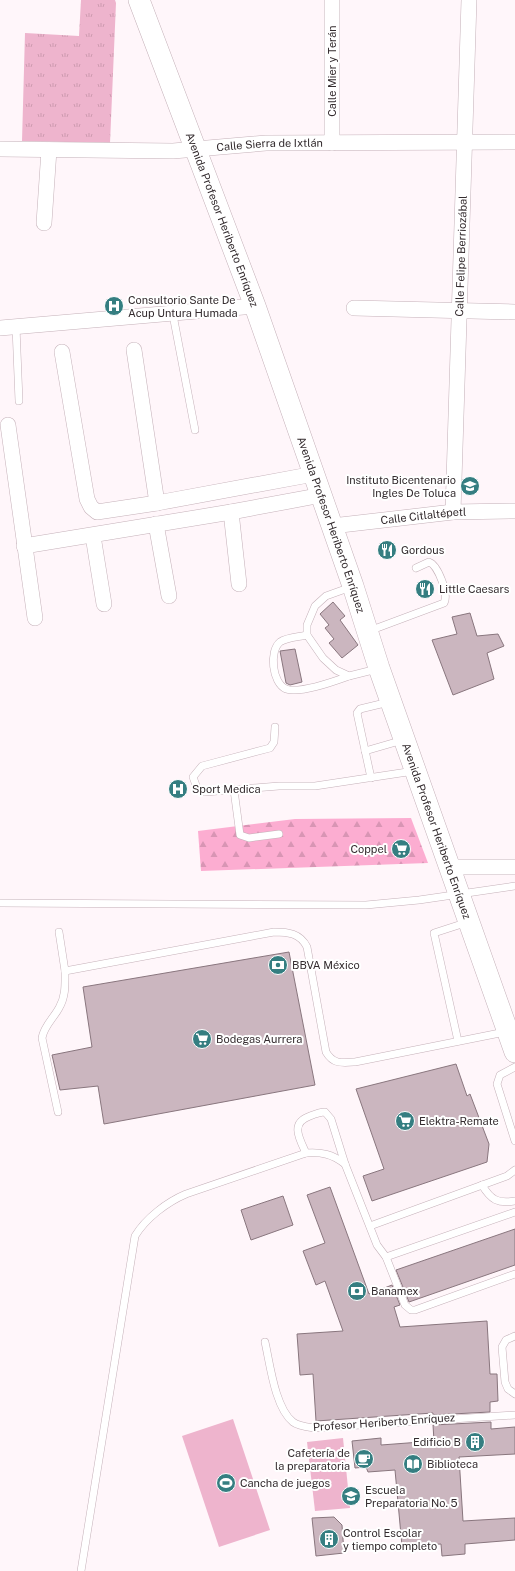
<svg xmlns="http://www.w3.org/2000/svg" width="515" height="1571" font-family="'Public Sans',sans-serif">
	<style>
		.grass { fill: url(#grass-tufts) }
		.forest { fill: url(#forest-firs) }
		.park { fill: #eeb4cd }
		.building { fill: #cbb6bf; stroke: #89767e }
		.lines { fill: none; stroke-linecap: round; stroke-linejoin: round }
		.lane-casing { stroke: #c5b1b9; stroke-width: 8 }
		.street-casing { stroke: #c5b1b9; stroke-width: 16 }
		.secondary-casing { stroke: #c5b1b9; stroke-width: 22 }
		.lane { stroke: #fff; stroke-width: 7 }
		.street { stroke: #fff; stroke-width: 15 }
		.secondary { stroke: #fff; stroke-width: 21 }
		.labels { text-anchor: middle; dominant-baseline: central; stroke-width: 4; stroke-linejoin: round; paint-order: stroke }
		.street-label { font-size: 11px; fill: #332b2e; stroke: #fff }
		.poi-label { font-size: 11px; fill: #332b2e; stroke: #fff; text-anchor: start }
	</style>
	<defs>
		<pattern id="grass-tufts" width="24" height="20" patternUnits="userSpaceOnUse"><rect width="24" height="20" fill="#eeb4cd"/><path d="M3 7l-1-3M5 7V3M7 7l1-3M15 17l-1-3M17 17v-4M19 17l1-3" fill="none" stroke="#cd9bb0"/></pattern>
		<pattern id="forest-firs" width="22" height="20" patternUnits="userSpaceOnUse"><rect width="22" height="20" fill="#fcadd1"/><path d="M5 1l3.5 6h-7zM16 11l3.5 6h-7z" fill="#d895b4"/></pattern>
	</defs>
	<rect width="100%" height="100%" fill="#fff6fa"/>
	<!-- grass -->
	<path class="grass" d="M81,0H115L116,3L110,143L22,141L25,33L79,36Z"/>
	<!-- forest -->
	<path class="forest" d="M411,818L428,863L201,871L198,831L295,819Z"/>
	<!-- park -->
	<g class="park">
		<path d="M233,1419L270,1530L219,1547L182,1436Z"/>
		<path d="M343,1438L350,1508L315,1511L307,1442Z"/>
	</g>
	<!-- building -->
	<g class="building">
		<path d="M333,602L345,616L340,620L358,645L342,658L329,643L334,639L325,628L329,625L320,614Z"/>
		<path d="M470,613L477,636L498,634L504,646L487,653L494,679L453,695L432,640L457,634L452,617Z"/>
		<path d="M295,649L302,682L290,685L286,683L280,651Z"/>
		<path d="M289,952L315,1085L104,1124L98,1086L60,1090L52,1055L92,1047L83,987Z"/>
		<path d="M456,1064L467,1096L470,1094L489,1144L487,1162L372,1201L363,1176L384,1169L356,1089Z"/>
		<path d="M330,1187L369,1294L392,1285L400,1305L394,1307L400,1327L487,1321L490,1374H497L498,1401L490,1402V1412L433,1415V1413L316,1421L313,1374L300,1375L297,1334L343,1331L325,1281L316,1285L303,1251L325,1243L307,1195Z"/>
		<path d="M283,1196L293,1225L251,1240L241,1210Z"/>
		<path d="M515,1229V1265L409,1302L396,1270Z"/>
		<path d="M491,1422V1429L515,1427V1454L459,1457L463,1521L515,1518V1540L465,1544V1554L442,1556L441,1544L402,1546L395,1470L368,1472L366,1467L355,1468L352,1441L381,1438V1445L434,1441L433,1425Z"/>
		<path d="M334,1517L342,1525L344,1553L316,1556L312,1518Z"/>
	</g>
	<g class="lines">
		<defs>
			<g id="lane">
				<path d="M173,315L195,430"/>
				<path d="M16,327L19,401"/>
				<path d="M351,587L326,596L315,606L307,625V635L323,658L336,670L349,676L377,669"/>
				<path d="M369,631L444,603C449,594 438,565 429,562L416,568"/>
				<path d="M307,635C299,637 287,637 280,642C269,651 272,683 286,689C300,694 335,681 349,676"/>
				<path d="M275,727L274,742L270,748L202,766L193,777L197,788L205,792L279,786H315L414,771"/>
				<path d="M365,751L403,740"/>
				<path d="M371,778L357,713L360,709L389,702"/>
				<path d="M234,790L240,835L249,838L279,834"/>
				<path d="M0,903L366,905L419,900L515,886"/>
				<path d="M59,932L65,971L274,932C288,932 300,933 307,947L326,1052C333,1064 341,1063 355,1062L505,1032"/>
				<path d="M458,1041L434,933L468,922"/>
				<path d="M515,1067L500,1075L497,1084L515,1141"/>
				<path d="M58,1112L42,1038C44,1026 53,1019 59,1008C66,996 65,984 65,971"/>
				<path d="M306,1153C299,1138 290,1123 310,1116C315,1114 320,1112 325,1112L331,1119L345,1164L377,1245L386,1257L405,1305L411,1310H415L515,1274"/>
				<path d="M482,1185C491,1200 498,1204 515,1201"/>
				<path d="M370,1226L507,1176L515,1170"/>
				<path d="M386,1257L515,1212"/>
				<path d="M515,1336L506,1340L502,1347L505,1382L508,1389L515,1394"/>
				<path d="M265,1342C270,1364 275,1408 293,1422C298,1426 307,1427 314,1428L515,1415"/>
				<path d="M81,1571L135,1236C146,1218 167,1202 186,1194L306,1153C322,1152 332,1154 345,1164"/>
			</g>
			<g id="street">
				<path d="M332,0V143"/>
				<path id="s1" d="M0,149L173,151L266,143L515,142"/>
				<path d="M44,223L49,150"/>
				<path d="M354,308L515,312"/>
				<path d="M0,328L255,306"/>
				<path d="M134,350L157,503"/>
				<path d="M62,352L87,499L91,507L97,512L157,503L314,474"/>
				<path d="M8,425L35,618"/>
				<path d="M231,512L239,584"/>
				<path id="s2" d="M453,512L469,0"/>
				<path d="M156,524L169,596"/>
				<path id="s3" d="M332,526L453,512L515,511"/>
				<path d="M93,536L104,604"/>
				<path d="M24,546L231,512L322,495"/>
				<path d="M449,867H515"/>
			</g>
			<g id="secondary">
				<path id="s4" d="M139,0L255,306L353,586L379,668L515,1052"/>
			</g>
		</defs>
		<!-- lane casing -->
		<use href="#lane" class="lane-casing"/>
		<!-- street casing -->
		<use href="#street" class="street-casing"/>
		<!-- secondary casing -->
		<use href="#secondary" class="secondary-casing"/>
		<!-- lane -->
		<use href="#lane" class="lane"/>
		<!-- street -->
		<use href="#street" class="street"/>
		<!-- secondary -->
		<use href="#secondary" class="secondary"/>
	</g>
	<!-- icons -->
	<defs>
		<symbol id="hospital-disc" viewBox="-11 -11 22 22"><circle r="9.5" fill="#357e81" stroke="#fff"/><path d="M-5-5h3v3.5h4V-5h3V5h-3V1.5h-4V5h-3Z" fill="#fff"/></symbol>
		<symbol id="school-disc" viewBox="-11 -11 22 22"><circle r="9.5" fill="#357e81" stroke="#fff"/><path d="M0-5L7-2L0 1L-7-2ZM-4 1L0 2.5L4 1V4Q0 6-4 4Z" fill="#fff"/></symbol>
		<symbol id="restaurant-disc" viewBox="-11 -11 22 22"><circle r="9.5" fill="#357e81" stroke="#fff"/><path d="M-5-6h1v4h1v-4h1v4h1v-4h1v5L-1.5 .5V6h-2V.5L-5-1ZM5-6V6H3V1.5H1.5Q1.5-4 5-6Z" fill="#fff"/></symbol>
		<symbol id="supermarket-disc" viewBox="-11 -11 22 22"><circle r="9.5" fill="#357e81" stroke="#fff"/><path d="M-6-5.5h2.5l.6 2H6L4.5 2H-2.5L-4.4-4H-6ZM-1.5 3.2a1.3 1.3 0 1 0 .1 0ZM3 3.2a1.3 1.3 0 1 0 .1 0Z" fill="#fff"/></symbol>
		<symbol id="bank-disc" viewBox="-11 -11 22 22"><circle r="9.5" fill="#357e81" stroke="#fff"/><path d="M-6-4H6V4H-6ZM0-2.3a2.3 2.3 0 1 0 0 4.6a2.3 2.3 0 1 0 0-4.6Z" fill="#fff"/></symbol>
		<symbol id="building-disc" viewBox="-11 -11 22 22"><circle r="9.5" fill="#357e81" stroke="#fff"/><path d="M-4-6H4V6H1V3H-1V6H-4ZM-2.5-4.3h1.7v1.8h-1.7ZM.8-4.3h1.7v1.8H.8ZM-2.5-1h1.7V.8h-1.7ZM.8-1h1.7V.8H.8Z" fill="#fff"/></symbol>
		<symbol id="cafe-disc" viewBox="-11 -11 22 22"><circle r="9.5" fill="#357e81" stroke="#fff"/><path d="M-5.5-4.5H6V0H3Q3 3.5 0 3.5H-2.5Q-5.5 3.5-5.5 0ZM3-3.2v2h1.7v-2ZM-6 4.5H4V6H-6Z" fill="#fff"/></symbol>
		<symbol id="library-disc" viewBox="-11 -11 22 22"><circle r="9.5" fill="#357e81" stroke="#fff"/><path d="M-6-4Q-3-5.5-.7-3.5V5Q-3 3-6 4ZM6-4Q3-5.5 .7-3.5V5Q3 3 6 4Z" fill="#fff"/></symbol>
		<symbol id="stadium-disc" viewBox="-11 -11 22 22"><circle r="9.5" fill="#357e81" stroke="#fff"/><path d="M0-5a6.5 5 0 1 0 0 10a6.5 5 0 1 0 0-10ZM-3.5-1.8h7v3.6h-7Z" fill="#fff"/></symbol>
	</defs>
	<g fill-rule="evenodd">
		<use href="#hospital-disc" x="103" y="295" width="22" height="22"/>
		<use href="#school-disc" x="459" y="475" width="22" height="22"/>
		<use href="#restaurant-disc" x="376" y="539" width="22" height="22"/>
		<use href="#restaurant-disc" x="414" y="578" width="22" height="22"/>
		<use href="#hospital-disc" x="167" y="778" width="22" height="22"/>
		<use href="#supermarket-disc" x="390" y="838" width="22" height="22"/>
		<use href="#bank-disc" x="267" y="954" width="22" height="22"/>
		<use href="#supermarket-disc" x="191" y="1028" width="22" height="22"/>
		<use href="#supermarket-disc" x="394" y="1110" width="22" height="22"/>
		<use href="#bank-disc" x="346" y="1280" width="22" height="22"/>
		<use href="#building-disc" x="464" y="1431" width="22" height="22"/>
		<use href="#cafe-disc" x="353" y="1448" width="22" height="22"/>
		<use href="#library-disc" x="402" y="1453" width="22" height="22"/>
		<use href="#stadium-disc" x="215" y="1472" width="22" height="22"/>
		<use href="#school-disc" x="340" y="1485" width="22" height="22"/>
		<use href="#building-disc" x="318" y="1528" width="22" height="22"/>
	</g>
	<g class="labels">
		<!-- street labels -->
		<g class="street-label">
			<text transform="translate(332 71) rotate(-90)">Calle Mier y Terán</text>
			<text stroke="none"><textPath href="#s1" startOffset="270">Calle Sierra de Ixtlán</textPath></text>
			<text stroke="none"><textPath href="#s4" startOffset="235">Avenida Profesor Heriberto Enríquez</textPath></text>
			<text stroke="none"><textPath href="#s2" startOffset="256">Calle Felipe Berriozábal</textPath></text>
			<text stroke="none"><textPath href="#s3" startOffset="92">Calle Citlaltépetl</textPath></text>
			<text stroke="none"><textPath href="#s4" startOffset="559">Avenida Profesor Heriberto Enríquez</textPath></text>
			<text stroke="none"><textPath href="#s4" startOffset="883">Avenida Profesor Heriberto Enríquez</textPath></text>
			<text transform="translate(384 1422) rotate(-4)">Profesor Heriberto Enríquez</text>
		</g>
		<!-- poi labels -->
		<g class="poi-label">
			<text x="128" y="300">Consultorio Sante De<tspan x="128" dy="13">Acup Untura Humada</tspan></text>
			<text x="456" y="480" text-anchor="end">Instituto Bicentenario<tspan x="456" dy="13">Ingles De Toluca</tspan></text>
			<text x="401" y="550">Gordous</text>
			<text x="439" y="589">Little Caesars</text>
			<text x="192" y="789">Sport Medica</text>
			<text x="387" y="849" text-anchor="end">Coppel</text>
			<text x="292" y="965">BBVA México</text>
			<text x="216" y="1039">Bodegas Aurrera</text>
			<text x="419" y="1121">Elektra-Remate</text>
			<text x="371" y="1291">Banamex</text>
			<text x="461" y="1442" text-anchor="end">Edificio B</text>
			<text x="350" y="1453" text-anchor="end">Cafetería de<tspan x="350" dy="13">la preparatoria</tspan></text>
			<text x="427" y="1464">Biblioteca</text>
			<text x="240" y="1483">Cancha de juegos</text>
			<text x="365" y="1490">Escuela<tspan x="365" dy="13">Preparatoria No. 5</tspan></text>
			<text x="343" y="1533">Control Escolar<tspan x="343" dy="13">y tiempo completo</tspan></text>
		</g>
	</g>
</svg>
